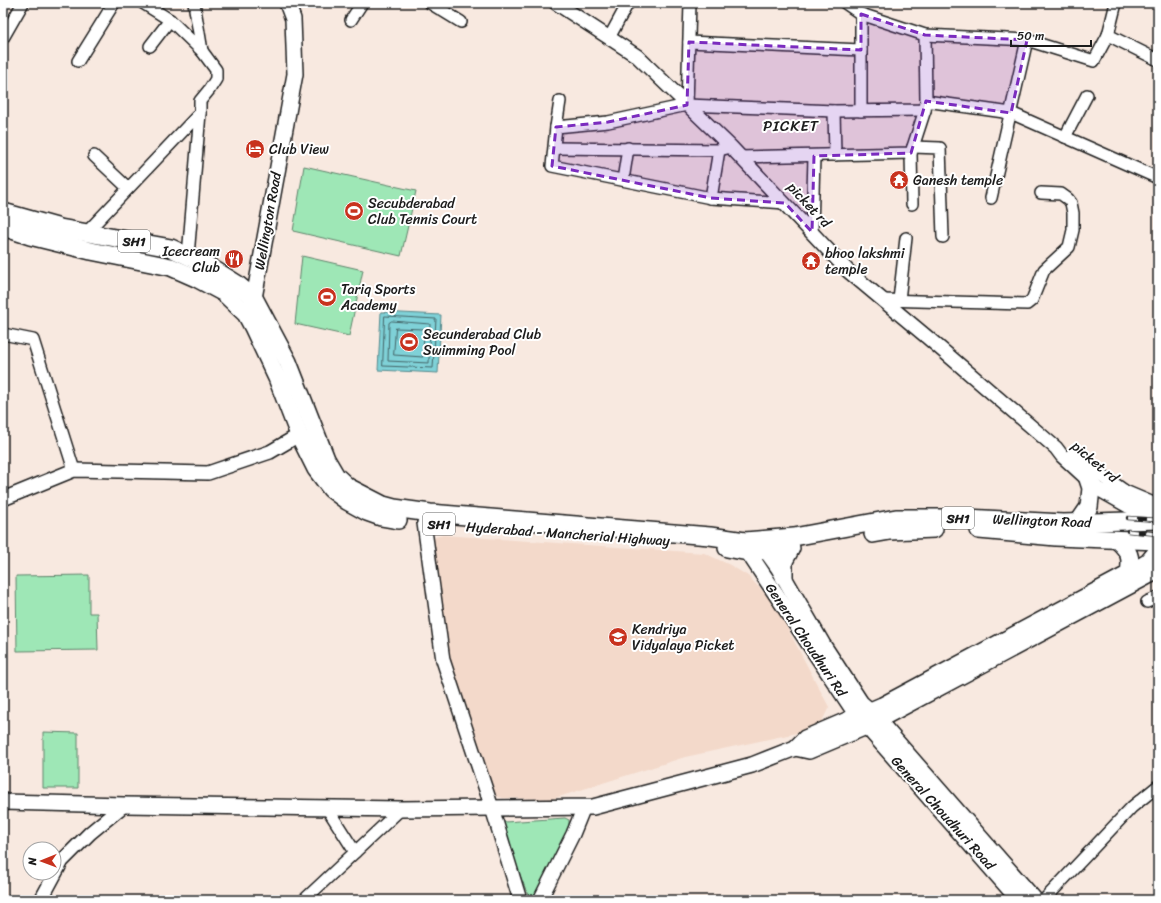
<svg xmlns="http://www.w3.org/2000/svg" width="1161" height="903" font-family="Sriracha,sans-serif">
	<style>
		.built { fill: #f3d9ca }
		.green { fill: #9ee7b6; stroke: #5d8269 }
		.water { fill: #7fd1d7; stroke: #57898c }
		.lines { fill: none; stroke-linecap: round; stroke-linejoin: round }
		.shore { stroke: #446467; stroke-width: 1 }
		.minor-casing { stroke: #1c1c1c; stroke-width: 14 }
		.tertiary-casing { stroke: #1c1c1c; stroke-width: 16 }
		.secondary-casing { stroke: #1c1c1c; stroke-width: 18 }
		.primary-casing { stroke: #1c1c1c; stroke-width: 20 }
		.minor { stroke: #fff; stroke-width: 11 }
		.tertiary { stroke: #fff; stroke-width: 13 }
		.secondary { stroke: #fff; stroke-width: 15 }
		.primary { stroke: #fff; stroke-width: 17 }
		.rail-casing { stroke: #1c1c1c; stroke-width: 4.5 }
		.rail { stroke: #fff; stroke-width: 3; stroke-dasharray: 9; stroke-linecap: butt }
		.marked { fill: #7b2cbf; fill-opacity: 0.2; stroke: #7b2cbf; stroke-width: 3; stroke-dasharray: 8 5; stroke-linejoin: round }
		.labels { text-anchor: middle; dominant-baseline: central; stroke-width: 4; stroke-linejoin: round; paint-order: stroke }
		.shield { fill: #fff; stroke: #606060; stroke-width: 1 }
		.shield-label { font-size: 13px; font-weight: bold; fill: #1c1c1c }
		.poi-label { font-size: 14px; fill: #1c1c1c; stroke: #fff; text-anchor: start }
		.street-label { font-size: 14px; fill: #1c1c1c; stroke: #fff }
		.neighbourhood-label { font-size: 15px; letter-spacing: 1px; fill: #1c1c1c; stroke: #fff }
	</style>
	<rect width="100%" height="100%" fill="#f8e9e0"/>
	<filter id="ink" filterUnits="userSpaceOnUse"><feTurbulence type="fractalNoise" baseFrequency=".025" numOctaves="2"/><feDisplacementMap in="SourceGraphic" scale="8" xChannelSelector="R" yChannelSelector="G"/><feConvolveMatrix kernelMatrix="1 2 1 2 8 2 1 2 1" color-interpolation-filters="sRGB"/></filter>
	<g filter="url(#ink)">
		<!-- built -->
		<path class="built" d="M443,535L704,553L730,565L748,576L774,603L829,707L822,721L811,730L685,757L552,799L503,798L496,796L491,793L449,671L433,540L435,537Z"/>
		<!-- green -->
		<g class="green">
			<path d="M304,166L416,191L401,256L293,231Z"/>
			<path d="M302,256L363,270L349,336L295,324Z"/>
			<path d="M89,575V613H97L98,650L17,651L16,576Z"/>
			<path d="M43,732L78,733V788H43Z"/>
			<path d="M565,818L569,820V828L534,900H530L498,821L505,822Z"/>
		</g>
		<!-- water -->
		<path class="water" d="M381,312L441,315L438,373L378,370Z"/>
		<g class="lines">
			<!-- shore -->
			<g class="shore">
				<path d="M385,316L436,319L433,368L383,366Z"/>
				<path d="M392,321L430,324L429,363L388,361L389,323Z"/>
				<path d="M396,328L424,329L423,357L394,355Z"/>
			</g>
			<defs>
				<g id="minor">
					<path d="M143,3L170,20L202,51L194,3"/>
					<path d="M430,3L461,22"/>
					<path d="M845,3L861,14L925,35L1027,40L1094,61L1108,35L1158,60"/>
					<path d="M861,14V111"/>
					<path d="M351,20L362,3"/>
					<path d="M925,35L926,101"/>
					<path d="M1108,35L1116,3"/>
					<path d="M3,38L23,3"/>
					<path d="M609,38L628,3"/>
					<path d="M689,42L861,50"/>
					<path d="M150,46L170,20"/>
					<path d="M78,61L114,3"/>
					<path d="M687,105L690,3"/>
					<path d="M834,111L835,155"/>
					<path d="M200,113V101L209,90L216,79V70L202,51"/>
					<path d="M556,127L560,101"/>
					<path d="M1065,137L1087,95"/>
					<path d="M913,147L940,148L943,237"/>
					<path d="M555,148L719,150L731,147"/>
					<path d="M911,153L912,204"/>
					<path d="M94,156L128,188"/>
					<path d="M741,157L911,153L925,110"/>
					<path d="M623,180L628,148"/>
					<path d="M711,198L719,150"/>
					<path d="M991,198L1027,40"/>
					<path d="M785,203L711,198L552,166L556,127L608,122L687,105L834,111L925,110L926,101L1011,113L1158,178"/>
					<path d="M812,232L814,156"/>
					<path d="M86,233L200,113L188,256"/>
					<path d="M883,300L1027,304L1032,300L1044,270L1069,247L1073,230V213L1071,203L1068,199L1061,194L1041,193"/>
					<path d="M899,300L906,238"/>
					<path d="M3,334L33,340L74,470"/>
					<path d="M1147,602L1158,597"/>
					<path d="M327,808L355,852"/>
					<path d="M304,900L401,809"/>
					<path d="M1044,900L1132,807L1158,786"/>
				</g>
				<g id="tertiary">
					<path d="M556,3L637,56L731,147L848,271L927,337L1056,448L1062,456L1098,489L1128,506L1158,519"/>
					<path d="M1072,455L1125,492L1158,506"/>
					<path d="M3,499L74,470L208,473L270,452L299,435"/>
					<path d="M424,523L443,660L492,808L520,900"/>
					<path d="M41,900L62,861L90,833L124,805"/>
					<path d="M540,900L573,834L584,807"/>
				</g>
				<g id="secondary">
					<path d="M249,308L254,298L295,74L293,19L287,3"/>
					<path d="M746,542L748,552L856,714L1019,900"/>
					<path d="M760,542L778,567L823,645L861,703L869,710L1035,900"/>
					<path d="M795,748L809,751L866,727L1158,571"/>
					<path d="M3,802L124,805L401,809L593,807L752,765L795,748L805,738L882,705L1129,573L1147,562L1158,549"/>
				</g>
				<g id="primary">
					<path d="M3,212L60,228L171,248L205,264L237,284L254,298L288,362L326,459L336,476L348,487L383,505L394,508L430,513L710,536L745,541L794,537L896,518H966L1063,523L1158,520"/>
					<path d="M3,227L30,236L91,251L171,267L196,278L224,293L246,314L253,327L277,378L299,435L316,469L331,489L347,501L367,512L381,517L398,520"/>
					<path d="M1078,523L1089,507L1091,488L1088,479"/>
					<path d="M979,530L1056,537L1158,541"/>
					<path d="M873,534L890,531L934,529"/>
					<path d="M1117,540C1129,551 1132,556 1129,573"/>
					<path d="M727,548L748,552L788,548"/>
					<path d="M784,577V561L791,548"/>
				</g>
			</defs>
			<!-- minor casing -->
			<use href="#minor" class="minor-casing"/>
			<!-- tertiary casing -->
			<use href="#tertiary" class="tertiary-casing"/>
			<!-- secondary casing -->
			<use href="#secondary" class="secondary-casing"/>
			<!-- primary casing -->
			<use href="#primary" class="primary-casing"/>
			<!-- minor -->
			<use href="#minor" class="minor"/>
			<!-- tertiary -->
			<use href="#tertiary" class="tertiary"/>
			<!-- secondary -->
			<use href="#secondary" class="secondary"/>
			<!-- primary -->
			<use href="#primary" class="primary"/>
			<defs>
				<g id="rail">
					<path d="M1128,518L1158,520"/>
					<path d="M1128,531L1158,534"/>
				</g>
			</defs>
			<!-- rail casing -->
			<use href="#rail" class="rail-casing"/>
			<!-- rail -->
			<use href="#rail" class="rail"/>
		</g>
	</g>
	<!-- marked area -->
	<path class="marked" d="M861,14L925,35L1027,40L1011,113L926,101L911,153L814,156L812,232L785,203L711,198L552,166L556,127L608,122L687,105L689,42L861,50Z"/>
	<!-- icons -->
	<defs>
		<symbol id="hotel-disc" viewBox="-11 -11 22 22"><circle r="9.5" fill="#c8321e" stroke="#fff"/><path d="M-6-4.5h1.5V1H6V5H4.5V3h-9V5H-6ZM-4 0a1.8 1.8 0 1 1 3.6 0ZM.5 0V-2.5h3Q6-2.5 6 0Z" fill="#fff"/></symbol>
		<symbol id="temple-disc" viewBox="-11 -11 22 22"><circle r="9.5" fill="#c8321e" stroke="#fff"/><path d="M0-6L5-2H3V0L6.5 2.5H4V6H1.5V3h-3V6H-4V2.5H-6.5L-3 0V-2H-5Z" fill="#fff"/></symbol>
		<symbol id="stadium-disc" viewBox="-11 -11 22 22"><circle r="9.5" fill="#c8321e" stroke="#fff"/><path d="M0-5a6.5 5 0 1 0 0 10a6.5 5 0 1 0 0-10ZM-3.5-1.8h7v3.6h-7Z" fill="#fff"/></symbol>
		<symbol id="restaurant-disc" viewBox="-11 -11 22 22"><circle r="9.5" fill="#c8321e" stroke="#fff"/><path d="M-5-6h1v4h1v-4h1v4h1v-4h1v5L-1.5 .5V6h-2V.5L-5-1ZM5-6V6H3V1.5H1.5Q1.5-4 5-6Z" fill="#fff"/></symbol>
		<symbol id="school-disc" viewBox="-11 -11 22 22"><circle r="9.5" fill="#c8321e" stroke="#fff"/><path d="M0-5L7-2L0 1L-7-2ZM-4 1L0 2.5L4 1V4Q0 6-4 4Z" fill="#fff"/></symbol>
	</defs>
	<g fill-rule="evenodd">
		<use href="#hotel-disc" x="244" y="138" width="22" height="22"/>
		<use href="#temple-disc" x="888" y="169" width="22" height="22"/>
		<use href="#stadium-disc" x="343" y="200" width="22" height="22"/>
		<use href="#restaurant-disc" x="223" y="248" width="22" height="22"/>
		<use href="#temple-disc" x="800" y="250" width="22" height="22"/>
		<use href="#stadium-disc" x="316" y="286" width="22" height="22"/>
		<use href="#stadium-disc" x="398" y="331" width="22" height="22"/>
		<use href="#school-disc" x="607" y="626" width="22" height="22"/>
	</g>
	<g class="labels">
		<!-- shield labels -->
		<g class="shield">
			<rect x="118" y="230" width="32" height="22" rx="3"/>
			<rect x="942" y="507" width="32" height="22" rx="3"/>
			<rect x="423" y="513" width="32" height="22" rx="3"/>
		</g>
		<g class="shield-label">
			<text x="134" y="241">SH1</text>
			<text x="958" y="518">SH1</text>
			<text x="439" y="524">SH1</text>
		</g>
		<!-- poi labels -->
		<g class="poi-label">
			<text x="269" y="149">Club View</text>
			<text x="913" y="180">Ganesh temple</text>
			<text x="368" y="203">Secubderabad<tspan x="368" dy="16">Club Tennis Court</tspan></text>
			<text x="220" y="251" text-anchor="end">Icecream<tspan x="220" dy="16">Club</tspan></text>
			<text x="825" y="253">bhoo lakshmi<tspan x="825" dy="16">temple</tspan></text>
			<text x="341" y="289">Tariq Sports<tspan x="341" dy="16">Academy</tspan></text>
			<text x="423" y="334">Secunderabad Club<tspan x="423" dy="16">Swimming Pool</tspan></text>
			<text x="632" y="629">Kendriya<tspan x="632" dy="16">Vidyalaya Picket</tspan></text>
		</g>
		<!-- street labels -->
		<g class="street-label">
			<text transform="translate(809 205) rotate(47)">picket rd</text>
			<text transform="translate(268 221) rotate(-80)">Wellington Road</text>
			<text transform="translate(1095 462) rotate(40)">picket rd</text>
			<text transform="translate(1042 521) rotate(2)">Wellington Road</text>
			<text transform="translate(568 534) rotate(4)">Hyderabad - Mancherial Highway</text>
			<text transform="translate(806 640) rotate(56)">General Choudhuri Rd</text>
			<text transform="translate(943 813) rotate(48)">General Choudhuri Road</text>
		</g>
		<!-- neighbourhood labels -->
		<g class="neighbourhood-label">
			<text x="791" y="126">PICKET</text>
		</g>
	</g>
	<!-- margin -->
	<rect width="1161" height="903" fill="none" stroke="#fff" stroke-width="16"/>
	<rect x="8" y="8" width="1145" height="887" fill="none" stroke="#1c1c1c" stroke-width="1.5" filter="url(#ink)"/>
	<!-- north arrow -->
	<g transform="translate(42 861) rotate(269)"><circle r="19" fill="#ffffff" stroke="#a4a4a4"/>
	<path d="M0-3L7 15L0 10L-7 15Z" fill="#c8321e"/>
	<text y="-6" font-size="11" font-weight="bold" text-anchor="middle" fill="#1c1c1c">N</text>
	</g>
	<!-- scale -->
	<path d="M1011 40v6h80v-6" fill="none" stroke="#1c1c1c" stroke-width="2"/>
	<text x="1017" y="40" font-size="12" fill="#1c1c1c" stroke="#ffffff" stroke-width="3" paint-order="stroke">50 m</text>
</svg>
